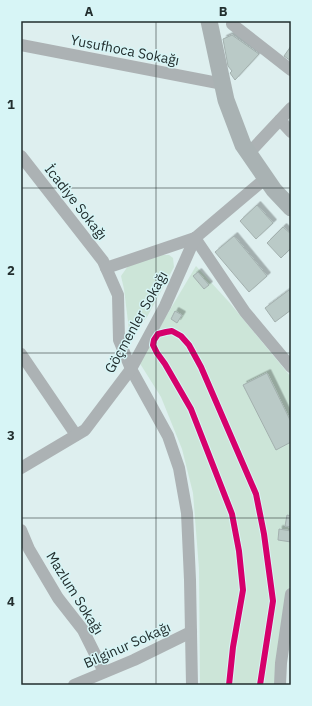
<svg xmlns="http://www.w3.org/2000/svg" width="312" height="706" font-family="'IBM Plex Sans',sans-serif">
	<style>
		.green { fill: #cce5d8 }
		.building { fill: #bacac7; stroke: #a3b0ae; filter: url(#shadow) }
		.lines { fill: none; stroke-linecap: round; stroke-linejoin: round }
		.street { stroke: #acb2b4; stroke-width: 12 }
		.secondary { stroke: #a9b2b3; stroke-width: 17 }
		.cycleway-casing { stroke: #d7f5f6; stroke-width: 8 }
		.cycleway { stroke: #d6006c; stroke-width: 6 }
		.grid { fill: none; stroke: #222e2e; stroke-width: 1; stroke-opacity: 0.55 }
		.labels { text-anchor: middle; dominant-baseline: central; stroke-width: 3; stroke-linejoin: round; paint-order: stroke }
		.street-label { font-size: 14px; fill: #222e2e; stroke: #d7f5f6 }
		.neatline { fill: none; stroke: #222e2e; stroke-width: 1.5 }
		.grid-label { font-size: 13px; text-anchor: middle; font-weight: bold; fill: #222e2e }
	</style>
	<defs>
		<filter id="shadow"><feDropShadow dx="3.5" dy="-3.5" stdDeviation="0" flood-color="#0004"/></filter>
	</defs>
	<rect width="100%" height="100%" fill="#deefef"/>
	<!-- green -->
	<g class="green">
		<path d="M159,255H169L173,258L174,267L147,317L135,330H129L124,289L121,276L128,266Z"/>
		<path d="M196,266L229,302L291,377V576L278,656L276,685H200L199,569L193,493L182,449L161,397L139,362Z"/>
	</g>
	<!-- building -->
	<g class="building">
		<path d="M232,35L259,54L235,80L230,73L232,71L228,66L223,39Z"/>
		<path d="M291,46V61L284,56Z"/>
		<path d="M257,205L273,223L256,239L240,221Z"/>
		<path d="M283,227L291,234V248L281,258L267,243Z"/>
		<path d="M234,236L267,276L249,292L215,252Z"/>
		<path d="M198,272L209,285L204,289L193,276Z"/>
		<path d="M289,290L291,294V310L275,322L265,308Z"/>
		<path d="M175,311L182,315L177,323L171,319Z"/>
		<path d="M267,373L291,422V442L276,450L243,385Z"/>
		<path d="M287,515L291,516V527L285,526Z"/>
		<path d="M279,529L291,531V542L278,540Z"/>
	</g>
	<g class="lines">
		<!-- street -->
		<g class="street">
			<path d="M232,24L291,70"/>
			<path d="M21,45L223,84"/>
			<path d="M280,120L291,132"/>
			<path d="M249,153L291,108"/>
			<path d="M21,156L103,261L118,295L119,340L131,369L168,436L179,468L187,513L190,580L192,685"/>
			<path d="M195,238L245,312L291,367"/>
			<path d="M106,268L195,238"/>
			<path d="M21,354L76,435"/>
			<path d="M21,468L85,430L131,369L165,306L195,238L266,178"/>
			<path d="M21,530L29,549L58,598L83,630L104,672"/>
			<path d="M74,685L134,660L191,632"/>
			<path d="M280,685L281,663L291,594"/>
		</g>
		<!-- secondary -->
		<path class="secondary" d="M209,21L226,100L243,145L274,190L291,208"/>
		<defs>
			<path id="cycleway" d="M229,685L233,647L243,590L239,551L232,514L191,409L165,364L157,353L153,345L154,340L158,334L166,332L172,331L181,336L189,345L201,367L256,494L264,534L273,601L260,685"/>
		</defs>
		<!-- cycleway casing -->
		<use href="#cycleway" class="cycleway-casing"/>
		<!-- cycleway -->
		<use href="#cycleway" class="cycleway"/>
	</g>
	<!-- grid -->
	<path class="grid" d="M156,21V685M21,188H291M21,353H291M21,518H291"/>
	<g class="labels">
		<!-- street labels -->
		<g class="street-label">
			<text transform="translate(125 50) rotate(11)">Yusufhoca Sokağı</text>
			<text transform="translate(76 202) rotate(52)">İcadiye Sokağı</text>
			<text transform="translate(136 322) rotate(-61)">Göçmenler Sokağı</text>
			<text transform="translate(75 593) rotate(58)">Mazlum Sokağı</text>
			<text transform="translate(127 645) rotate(-24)">Bilginur Sokağı</text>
		</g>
	</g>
	<!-- border -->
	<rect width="312" height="706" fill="none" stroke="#d7f5f6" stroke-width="44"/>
	<rect x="22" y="22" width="268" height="662" class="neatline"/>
	<g class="grid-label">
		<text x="89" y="16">A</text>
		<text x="223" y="16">B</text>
		<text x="11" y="109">1</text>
		<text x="11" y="275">2</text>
		<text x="11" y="440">3</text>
		<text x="11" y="606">4</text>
	</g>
</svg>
